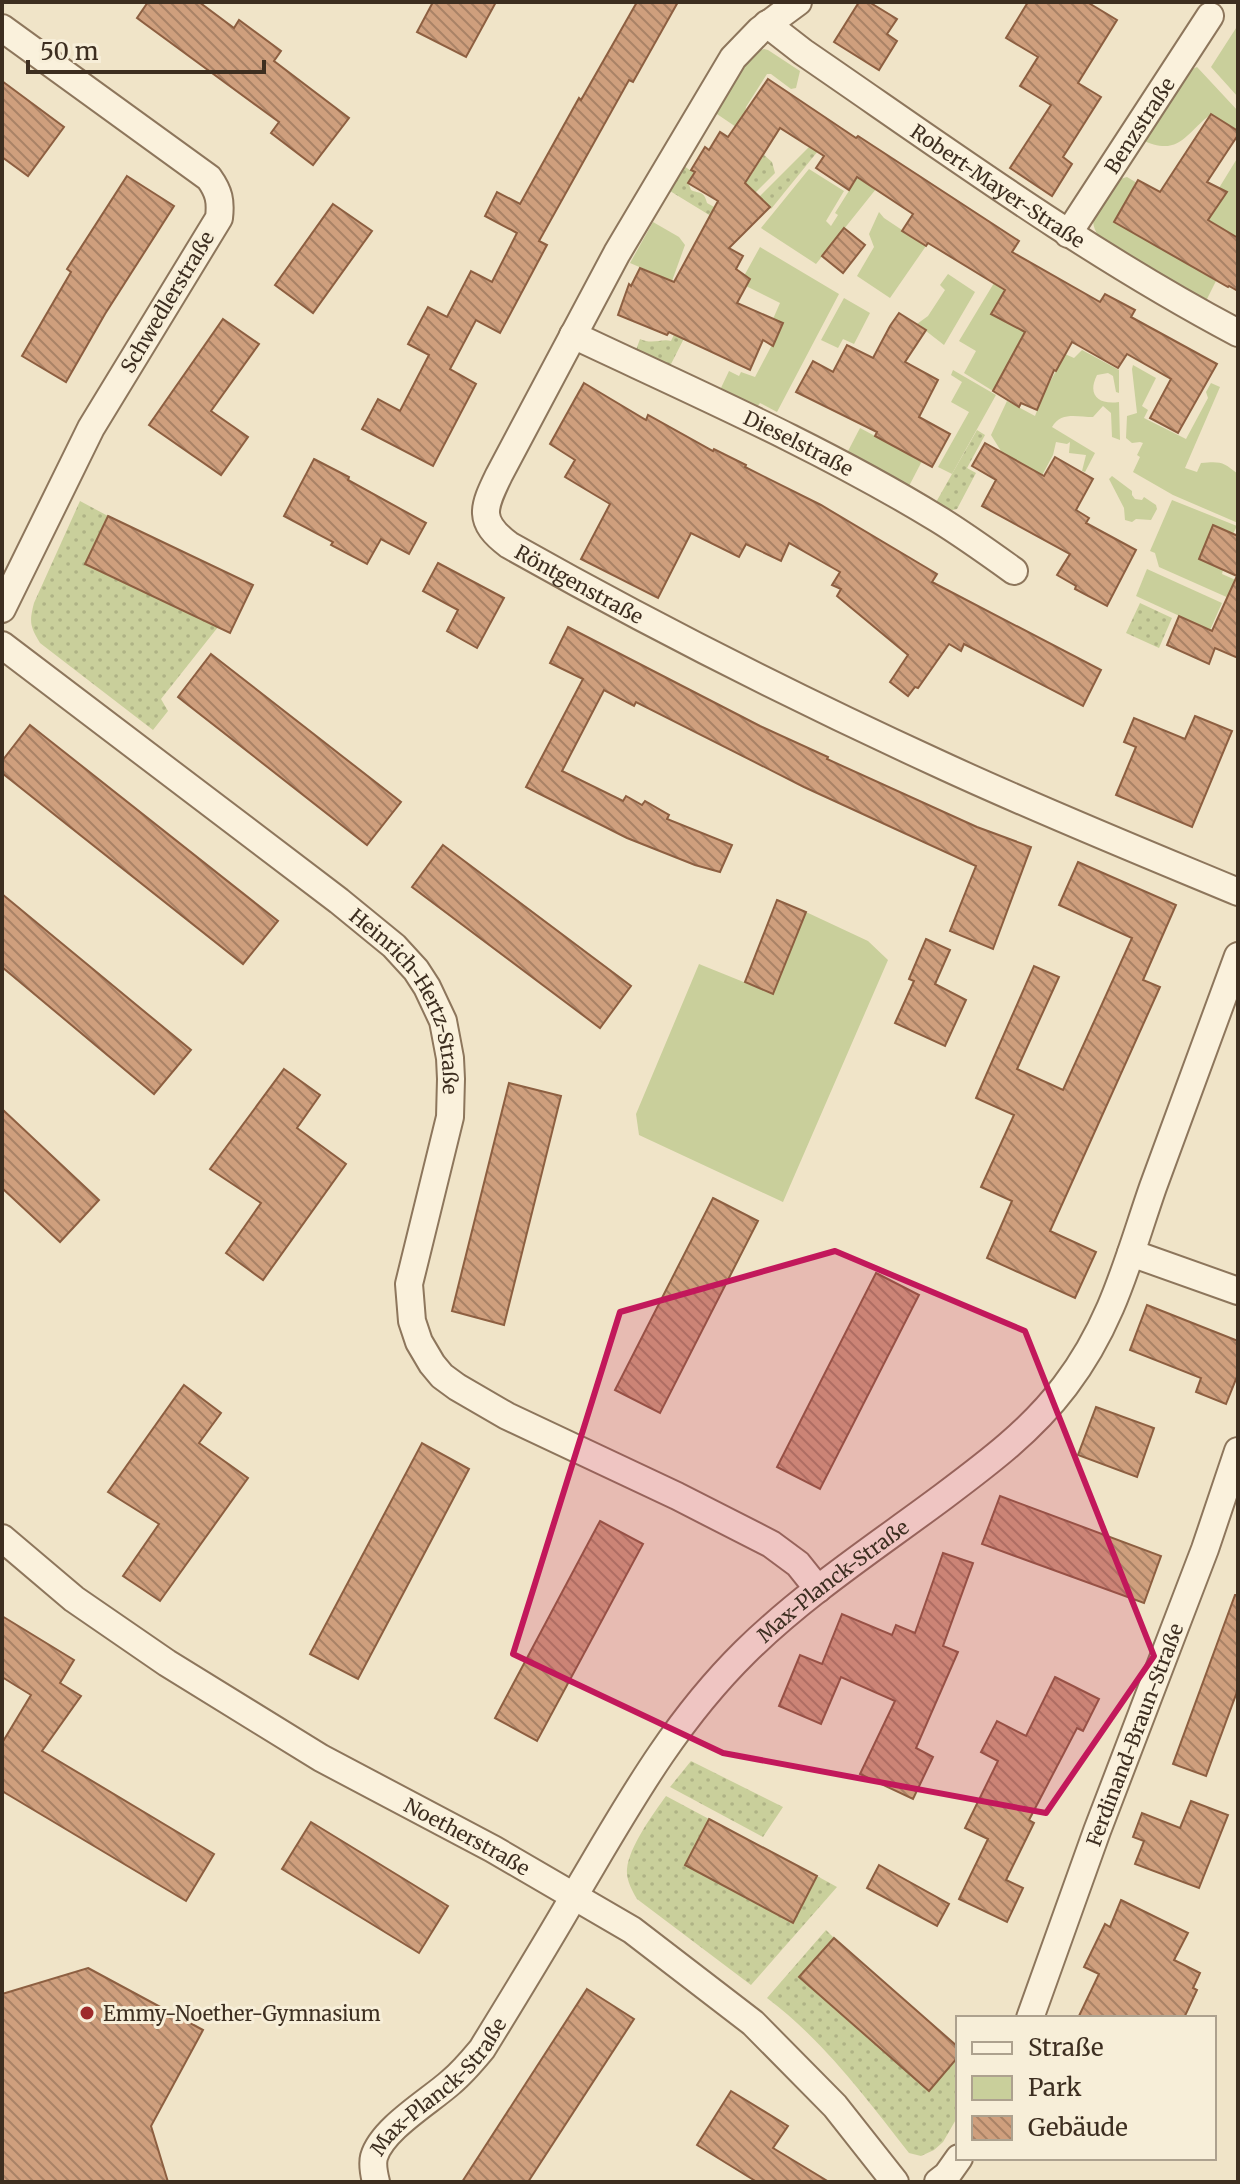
<svg xmlns="http://www.w3.org/2000/svg" width="1240" height="2184" font-family="Merriweather,serif">
	<style>
		.grass { fill: url(#grass-dots) }
		.green { fill: #c9cf9b }
		.building { fill: url(#building-back-hatch); stroke: #8d5f41; stroke-width: 2 }
		.lines { fill: none; stroke-linecap: round; stroke-linejoin: round }
		.minor-casing { stroke: #8d765c; stroke-width: 30 }
		.minor { stroke: #faf1dc; stroke-width: 26 }
		.marked { fill: #c2185b; fill-opacity: 0.2; stroke: #c2185b; stroke-width: 6; stroke-linejoin: round }
		.poi-dot { fill: #9e2a2b; stroke: #f7eed8; stroke-width: 3 }
		.labels { text-anchor: middle; dominant-baseline: central; stroke-width: 6; stroke-linejoin: round; paint-order: stroke }
		.street-label { font-size: 20px; fill: #3d2e20; stroke: #f7eed8 }
		.poi-label { font-size: 20px; fill: #3d2e20; stroke: #f7eed8; text-anchor: start }
	</style>
	<defs>
		<pattern id="grass-dots" width="8" height="8" patternUnits="userSpaceOnUse" patternTransform="scale(2)"><rect width="8" height="8" fill="#c9cf9b"/><path d="M2 2h.1M6 6h.1" fill="none" stroke="#aeb285" stroke-width="1.8" stroke-linecap="round"/></pattern>
		<pattern id="building-back-hatch" width="6" height="6" patternUnits="userSpaceOnUse" patternTransform="scale(2)"><rect width="6" height="6" fill="#cf9f7d"/><path d="M-1 5l2 2M0 0l6 6M5-1l2 2" fill="none" stroke="#a98266"/></pattern>
	</defs>
	<rect width="100%" height="100%" fill="#f0e4c8"/>
	<!-- grass -->
	<g class="grass">
		<path d="M810,146L818,151L771,209L759,197Z"/>
		<path d="M764,155L772,162L775,173L741,207L719,221L670,191L684,166L694,173L688,182L691,190C699,194 704,190 707,203L723,212L729,209Z"/>
		<path d="M691,299L701,305L670,366L636,350L640,339C653,345 662,338 671,341Z"/>
		<path d="M977,430L985,435L967,468L976,473L957,509L948,511L935,504Z"/>
		<path d="M80,501L108,516L85,563L218,627L161,699L168,711L153,730L40,643C30,626 29,622 34,603Z"/>
		<path d="M1140,603L1172,618L1159,648L1126,633Z"/>
		<path d="M691,1761L783,1807L763,1837L670,1787Z"/>
		<path d="M666,1796L709,1819L685,1865L793,1922L817,1876L837,1887L751,1985L637,1899C632,1890 626,1880 627,1869C629,1847 653,1814 666,1796Z"/>
		<path d="M826,1930L834,1938L800,1976L929,2090L958,2057V2116L943,2142L934,2150L921,2156L909,2153C866,2098 823,2040 767,1998Z"/>
	</g>
	<!-- green -->
	<g class="green">
		<path d="M1238,25V69L1236,72L1238,73V97L1211,67Z"/>
		<path d="M764,49L768,50L800,71L796,88L791,89L771,74H767L746,107L745,114L739,129L714,112L749,57L758,51Z"/>
		<path d="M1197,67L1238,111V131L1211,114C1184,135 1179,158 1140,139L1188,71Z"/>
		<path d="M1238,157V238L1208,221L1184,262L1216,281L1206,301L1108,247C1082,222 1095,209 1109,182L1127,177L1137,183L1115,222L1226,192L1219,188Z"/>
		<path d="M809,169L844,191L826,221L831,226L838,215L835,213L857,178L876,189L816,264L761,228Z"/>
		<path d="M879,212L884,218L926,246L890,298L857,276L874,247L869,234Z"/>
		<path d="M653,222L679,237L685,245L672,281L630,263Z"/>
		<path d="M760,247L839,294L777,412L760,403L757,407L720,390L729,371L739,376L741,372L755,377L783,324L773,319L780,303L746,286L750,279L744,276Z"/>
		<path d="M948,274L975,292L944,345L917,324L928,316L945,290L940,285Z"/>
		<path d="M994,283L1005,289L992,313L1048,336L1010,361L993,391L964,373L976,351L959,341Z"/>
		<path d="M844,298L870,313L854,344L843,339L838,348L821,340Z"/>
		<path d="M1082,350L1119,370V393L1116,392L1113,376L1108,373L1097,375C1087,395 1098,405 1119,402L1120,440L1112,437L1111,413L1103,406L1093,417C1078,417 1061,411 1052,427L1095,453L1085,472L1082,471L1086,455L1069,453L1070,442L1067,444L1056,442L1053,455L1038,483L1001,451L991,435L1007,401L1035,416L1043,395L1065,354L1074,358Z"/>
		<path d="M1133,365L1156,378L1142,406L1148,410L1144,418L1186,439L1208,398L1206,392L1211,383L1220,387L1185,468L1197,472L1201,463C1221,461 1223,462 1238,474V523L1173,495L1133,472L1140,457L1137,455L1143,443L1140,442L1132,443L1126,438L1127,416L1137,413L1132,369Z"/>
		<path d="M953,370L996,395L952,474L938,467L969,412L951,402L962,382L951,375Z"/>
		<path d="M860,428L922,461L908,488L847,453Z"/>
		<path d="M1112,476L1132,491V495L1135,499L1142,500L1144,497L1156,505L1157,509L1151,520L1136,519L1132,522L1125,520L1124,508L1109,479Z"/>
		<path d="M1172,500L1237,526L1233,534L1213,525L1199,559L1223,570L1222,574L1238,581L1231,599L1159,567L1155,553L1150,551Z"/>
		<path d="M1147,569L1222,603L1210,630L1136,596Z"/>
		<path d="M806,912L868,941L888,960L783,1202L639,1135L636,1114L699,964L773,994Z"/>
	</g>
	<!-- building -->
	<g class="building">
		<path d="M148,2H199L234,28L239,20L281,51L274,61L349,118L313,165L271,133L279,122L137,18Z"/>
		<path d="M433,2H496L466,57L417,32Z"/>
		<path d="M637,2H678L633,82L629,80L539,241L547,245L500,333L476,320L450,369L476,384L433,466L362,429L378,399L400,411L429,355L408,344L428,307L447,317L471,271L492,282L517,233L485,216L497,192L520,204L579,98L581,100Z"/>
		<path d="M859,2H869L897,19L887,34L897,41L879,70L834,42Z"/>
		<path d="M1028,2H1087L1117,20L1078,83L1101,97L1063,157L1072,164L1052,196L1010,168L1051,105L1020,86L1038,57L1006,38Z"/>
		<path d="M768,79L856,138L858,136L1019,241L1012,252L1100,302L1105,294L1135,310L1131,317L1217,364L1178,433L1150,418L1171,379L1127,354L1118,368L1072,342L1056,371L1054,370L1037,410L1021,403L1019,407L993,391L1025,332L991,314L1005,290L928,243L926,246L902,231L913,214L857,177L849,190L816,168L824,156L780,128L745,183L770,207L729,248L743,256L736,269L750,279L737,303L783,323L773,346L763,340L750,370L669,332L667,335L618,315L629,284L631,286L640,268L674,282L718,201L688,183L695,172L691,170L705,147L709,150L720,132L728,137Z"/>
		<path d="M2,81L64,127L28,176L2,157Z"/>
		<path d="M1211,114L1238,131V135L1207,182L1227,192L1208,220L1238,238V291L1229,286L1228,287L1114,222L1138,180L1160,192Z"/>
		<path d="M127,176L174,206L105,314L66,382L22,356L71,272L67,269Z"/>
		<path d="M333,204L372,231L313,313L275,285Z"/>
		<path d="M844,228L865,245L843,273L822,256Z"/>
		<path d="M899,313L926,330L905,362L938,380L919,417L950,434L932,467L875,436L877,432L796,392L813,361L833,372L847,345L873,358L890,326Z"/>
		<path d="M223,319L259,344L211,411L248,437L221,475L149,425Z"/>
		<path d="M584,383L646,420L648,415L713,451L714,449L746,465L745,467L821,505L937,574L932,582L1101,670L1083,706L964,644L961,651L949,644L918,688L915,687L908,696L890,682L908,655L837,596L841,589L832,585L840,572L789,543L781,561L746,544L739,557L691,533L658,598L581,559L610,504L565,477L575,460L550,444Z"/>
		<path d="M985,443L1044,476L1055,457L1093,479L1076,510L1089,518L1086,523L1136,550L1107,606L1075,589L1076,586L1057,575L1070,554L982,506L996,480L972,466Z"/>
		<path d="M314,459L349,477L348,480L426,523L409,554L381,539L367,564L331,545L333,542L284,516Z"/>
		<path d="M108,516L253,585L230,633L85,564Z"/>
		<path d="M1213,525L1238,536V658L1215,648L1209,664L1167,645L1179,616L1212,631L1237,576L1199,559Z"/>
		<path d="M438,563L504,598L477,648L447,631L458,610L423,591Z"/>
		<path d="M568,627L760,726L828,757L827,759L977,827L1031,847L993,949L950,931L976,866L804,787L636,702L634,706L604,690L562,771L623,801L626,796L642,805L645,801L669,815L667,819L732,845L720,872L695,865L627,838L526,787L583,679L550,663Z"/>
		<path d="M211,654L401,802L367,845L178,697Z"/>
		<path d="M1195,716L1232,731L1192,827L1116,795L1136,747L1124,742L1134,718L1185,739Z"/>
		<path d="M30,725L278,921L243,964L2,773V761Z"/>
		<path d="M443,845L631,986L600,1028L412,887Z"/>
		<path d="M1078,862L1176,905L1143,980L1160,987L1050,1231L1096,1252L1075,1298L987,1258L1012,1201L981,1187L1014,1115L976,1098L1034,966L1059,977L1017,1069L1063,1090L1132,938L1059,905Z"/>
		<path d="M2,894L191,1050L154,1094L2,967Z"/>
		<path d="M777,900L806,912L773,994L745,982Z"/>
		<path d="M926,939L950,950L935,984L966,1000L945,1046L895,1023L914,981L909,979Z"/>
		<path d="M284,1069L320,1095L297,1128L346,1164L263,1280L226,1253L261,1203L210,1169Z"/>
		<path d="M509,1083L561,1096L504,1325L452,1311Z"/>
		<path d="M2,1109L99,1200L60,1242L2,1188Z"/>
		<path d="M713,1198L758,1221L660,1413L615,1390Z"/>
		<path d="M876,1273L919,1295L820,1489L777,1467Z"/>
		<path d="M1147,1305L1238,1341V1374L1226,1404L1196,1392L1201,1378L1130,1350Z"/>
		<path d="M184,1385L221,1413L199,1443L248,1478L160,1601L123,1576L159,1524L108,1492Z"/>
		<path d="M1096,1407L1154,1428L1137,1477L1078,1455Z"/>
		<path d="M422,1443L469,1469L358,1679L310,1654Z"/>
		<path d="M1000,1496L1161,1556L1144,1603L982,1544Z"/>
		<path d="M600,1521L643,1544L537,1741L495,1718Z"/>
		<path d="M943,1553L973,1563L943,1646L958,1652L916,1748L933,1757L913,1799L860,1774L895,1701L841,1677L821,1724L779,1706L800,1655L822,1664L842,1614L892,1635L896,1625L915,1633Z"/>
		<path d="M1235,1595H1238V1689L1206,1776L1173,1764Z"/>
		<path d="M2,1616L74,1660L60,1683L81,1696L42,1751L214,1854L186,1901L2,1791V1743L31,1695L2,1677Z"/>
		<path d="M1055,1677L1099,1699L1083,1731L1077,1728L1029,1820L1034,1823L1006,1880L1023,1888L1007,1922L959,1899L988,1839L965,1828L998,1761L981,1752L997,1721L1026,1736Z"/>
		<path d="M1191,1801L1228,1815L1199,1888L1135,1864L1144,1841L1133,1837L1142,1813L1180,1828Z"/>
		<path d="M709,1819L817,1876L793,1923L685,1865Z"/>
		<path d="M311,1822L448,1906L419,1953L282,1869Z"/>
		<path d="M879,1865L949,1904L937,1926L867,1888Z"/>
		<path d="M1121,1900L1188,1933L1174,1960L1200,1973L1193,1988L1197,1990L1184,2018H1078L1099,1974L1084,1967L1105,1924L1110,1927Z"/>
		<path d="M834,1938L958,2047V2057L929,2091L799,1977Z"/>
		<path d="M88,1968L203,2030L151,2126L168,2182H2V1994Z"/>
		<path d="M587,1989L634,2019L528,2182H462Z"/>
		<path d="M731,2091L788,2126L773,2148L829,2182H757L697,2145Z"/>
	</g>
	<g class="lines">
		<defs>
			<g id="minor">
				<path id="s1" d="M798,2L760,30L733,58L617,253L499,475C483,508 477,521 509,545C649,624 791,696 937,763C1036,809 1137,850 1238,892"/>
				<path id="s2" d="M767,24L803,52C946,150 1085,252 1238,333"/>
				<path d="M2,28L209,178C219,192 221,201 219,218L91,428L2,609"/>
				<path id="s3" d="M1068,234L1210,16"/>
				<path id="s4" d="M573,335C696,393 822,448 938,519C964,535 989,553 1014,571"/>
				<path id="s5" d="M2,645L339,901L394,946L416,970L427,987L443,1021L450,1058L451,1079L450,1117L409,1284L412,1321L419,1342L432,1364L442,1376L457,1387L507,1416L677,1496L771,1544L798,1564L818,1589"/>
				<path d="M1131,1253L1238,1291"/>
				<path id="s6" d="M2,1538L74,1599L167,1663L321,1758L493,1849L632,1930L753,2023L835,2106L895,2182"/>
				<path id="s7" d="M1030,2018L1097,1831L1205,1549L1238,1451"/>
				<path id="s8" d="M376,2182C374,2174 372,2165 374,2157C382,2129 430,2101 451,2082C463,2072 472,2061 482,2049C514,1997 546,1945 577,1891C628,1805 673,1723 745,1652C805,1593 877,1546 944,1496C988,1463 1032,1430 1065,1386C1113,1323 1128,1259 1153,1187C1181,1110 1210,1033 1238,956"/>
				<path d="M938,2182L947,2175L959,2158"/>
			</g>
		</defs>
		<!-- minor casing -->
		<use href="#minor" class="minor-casing"/>
		<!-- minor -->
		<use href="#minor" class="minor"/>
	</g>
	<!-- marked area -->
	<path class="marked" d="M835,1251L1025,1331L1154,1656L1046,1813L723,1753L513,1654L620,1312Z"/>
	<!-- markers -->
	<circle class="poi-dot" cx="87" cy="2013" r="8"/>
	<g class="labels">
		<!-- street labels -->
		<g class="street-label">
			<text stroke="none"><textPath href="#s3" startOffset="130">Benzstraße</textPath></text>
			<text stroke="none"><textPath href="#s2" startOffset="282">Robert-Mayer-Straße</textPath></text>
			<text transform="translate(167 302) rotate(-59)">Schwedlerstraße</text>
			<text stroke="none"><textPath href="#s4" startOffset="250">Dieselstraße</textPath></text>
			<text stroke="none"><textPath href="#s1" startOffset="726">Röntgenstraße</textPath></text>
			<text stroke="none"><textPath href="#s5" startOffset="550">Heinrich-Hertz-Straße</textPath></text>
			<text stroke="none"><textPath href="#s8" startOffset="770">Max-Planck-Straße</textPath></text>
			<text stroke="none"><textPath href="#s7" startOffset="302">Ferdinand-Braun-Straße</textPath></text>
			<text stroke="none"><textPath href="#s6" startOffset="554">Noetherstraße</textPath></text>
			<text stroke="none"><textPath href="#s8" startOffset="122">Max-Planck-Straße</textPath></text>
		</g>
		<!-- poi labels -->
		<g class="poi-label">
			<text x="103" y="2013">Emmy-Noether-Gymnasium</text>
		</g>
	</g>
	<!-- border -->
	<rect width="1240" height="2184" fill="none" stroke="#3d2e20" stroke-width="8"/>
	<!-- legend -->
	<rect x="956" y="2016" width="260" height="144" fill="#f7eed8" stroke="#ada18e" stroke-width="2"/>
	<rect x="972" y="2042" width="40" height="12" fill="#faf1dc" stroke="#ada18e" stroke-width="2"/>
	<text x="1028" y="2056" font-size="24" fill="#3d2e20">Straße</text>
	<rect x="972" y="2076" width="40" height="24" fill="#c9cf9b" stroke="#ada18e" stroke-width="2"/>
	<text x="1028" y="2096" font-size="24" fill="#3d2e20">Park</text>
	<rect x="972" y="2116" width="40" height="24" fill="url(#building-back-hatch)" stroke="#ada18e" stroke-width="2"/>
	<text x="1028" y="2136" font-size="24" fill="#3d2e20">Gebäude</text>
	<!-- scale -->
	<path d="M28 60v12h236v-12" fill="none" stroke="#3d2e20" stroke-width="4"/>
	<text x="40" y="60" font-size="24" fill="#3d2e20" stroke="#f7eed8" stroke-width="6" paint-order="stroke">50 m</text>
</svg>
